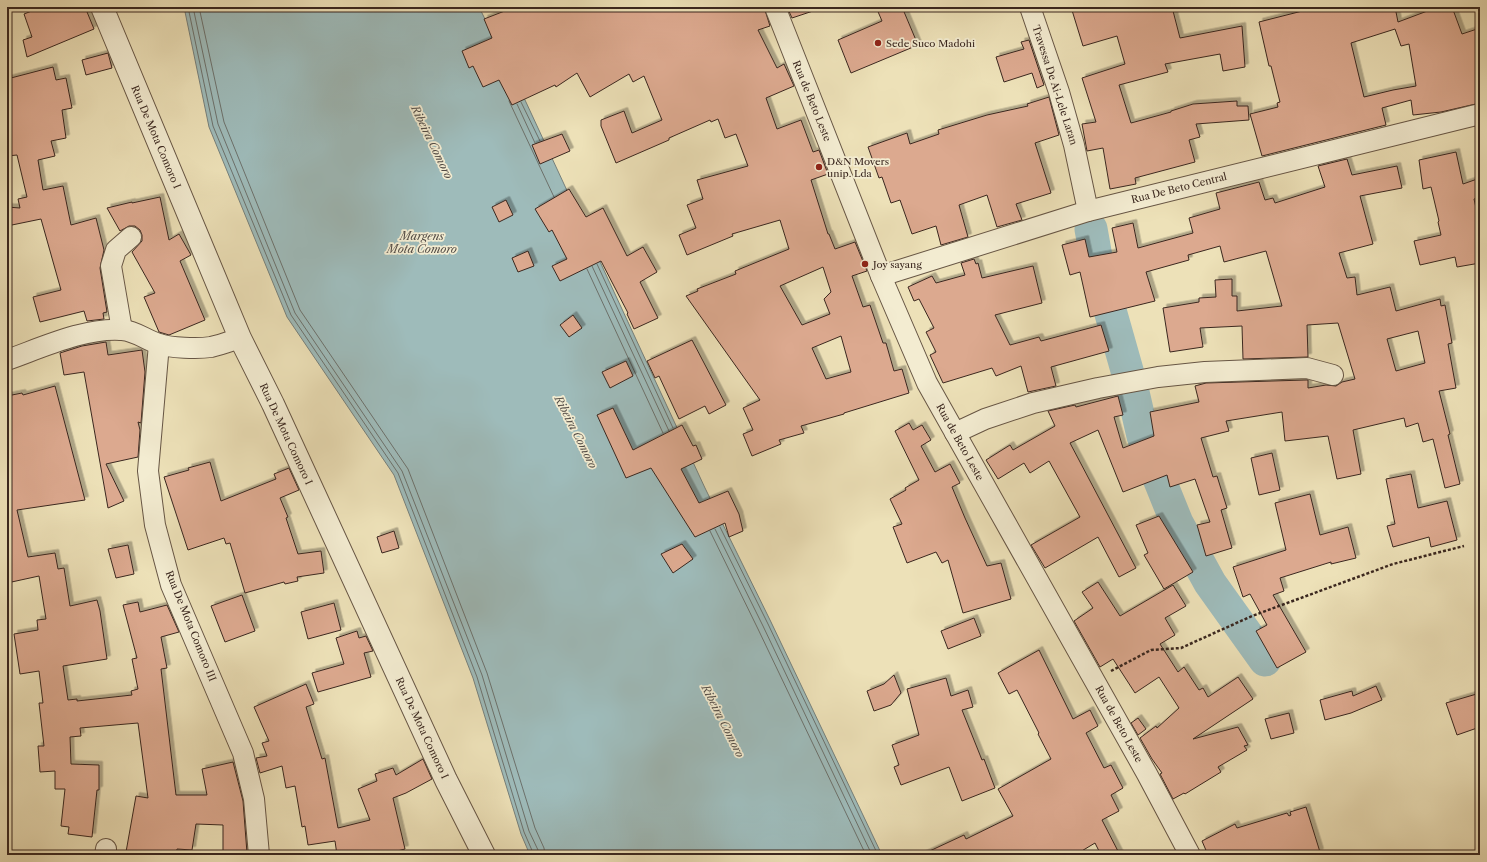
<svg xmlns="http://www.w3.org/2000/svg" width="1487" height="862" font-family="'Libre Caslon Text',serif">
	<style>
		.water { fill: #9ebbba; stroke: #76807c }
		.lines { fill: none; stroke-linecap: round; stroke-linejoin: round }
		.shore { stroke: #6c716c; stroke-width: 1 }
		.river { stroke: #9ebbba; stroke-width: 33 }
		.building { fill: #dca98f; stroke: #3a271f; fill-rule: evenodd; filter: url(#shadow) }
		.minor-casing { stroke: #675645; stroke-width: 22 }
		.tertiary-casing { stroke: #675645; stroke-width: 24 }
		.path { stroke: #3a271f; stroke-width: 2.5; stroke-dasharray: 3 2; stroke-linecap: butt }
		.minor { stroke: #f3ecd1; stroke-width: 20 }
		.tertiary { stroke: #f3ecd1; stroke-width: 22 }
		.poi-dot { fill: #8f2418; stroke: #f3ecd1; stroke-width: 1.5 }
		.labels { text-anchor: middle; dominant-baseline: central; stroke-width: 3.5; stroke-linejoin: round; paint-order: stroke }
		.poi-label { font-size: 10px; fill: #3a271f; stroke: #f3ecd1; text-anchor: start }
		.street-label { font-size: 10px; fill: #3a271f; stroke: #f3ecd1 }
		.water-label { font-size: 11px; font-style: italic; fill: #534c46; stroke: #f3ecd1 }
	</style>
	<defs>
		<filter id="shadow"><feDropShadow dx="3.5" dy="-3.5" stdDeviation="0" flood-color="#0004"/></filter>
	</defs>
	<rect width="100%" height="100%" fill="#ede1b8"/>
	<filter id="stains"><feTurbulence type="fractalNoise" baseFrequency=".005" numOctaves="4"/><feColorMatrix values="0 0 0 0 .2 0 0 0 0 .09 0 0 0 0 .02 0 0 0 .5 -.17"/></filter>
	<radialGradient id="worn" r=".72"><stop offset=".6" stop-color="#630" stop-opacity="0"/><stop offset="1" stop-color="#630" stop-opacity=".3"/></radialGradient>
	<!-- water -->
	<path class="water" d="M184,7H479L525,100L705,488L771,622L882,855H530L521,834L473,678L394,475L287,317L209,127Z"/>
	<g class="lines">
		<!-- shore -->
		<g class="shore">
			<path d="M188,7L213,126L291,315L398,473L477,677L524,832L534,855"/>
			<path d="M193,7L218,124L295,313L402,471L482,675L529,831L538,850L539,855"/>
			<path d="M199,7L224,122L300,310L408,469L487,673L535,828L544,848L545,855"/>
			<path d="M509,101L554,197"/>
			<path d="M521,102L540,141"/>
			<path d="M517,104L535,143"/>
			<path d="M597,264L673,428"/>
			<path d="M592,266L669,431"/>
			<path d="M587,269L663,433"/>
			<path d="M720,527L768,624L878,855"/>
			<path d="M715,529L763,626L872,855"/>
			<path d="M710,531L758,629L866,855"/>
		</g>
		<!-- river -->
		<path class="river" d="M1091,229L1098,268L1132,388L1143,436L1156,471L1177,523L1210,583L1265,660"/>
	</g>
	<!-- building -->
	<g class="building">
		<path d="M42,7H85L94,29L27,57L23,40L32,37L24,14Z"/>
		<path d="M515,7H764L770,26L758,30L777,68L784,64L794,86L766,98L777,129L801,120L813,152L819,150L828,174L811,180L828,234H829L835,249L855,242L867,271L852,276L863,307L870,305L883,343H886L894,371L902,369L909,393L844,413V414L801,426L804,433L779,440L781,444L752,456L743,434L753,430L743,408L760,400L686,296L698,291L697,289L736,274L735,271L789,249L780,220L732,234L733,236L687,255L679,235L696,228L687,205L703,199L697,180L748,166L736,134L725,138L718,119L711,122L710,120L669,138V140L616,163L601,126V120L624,111L632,133L662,120L644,76L633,82L629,74L590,97L577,73L556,87L555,85L512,105L499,80L483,87L473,66L469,68L462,51L492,38L484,19ZM823,267L831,292L824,299L830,314L802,325L780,286ZM841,336L851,372L826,379L812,348Z"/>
		<path d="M787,7H816V10L792,18Z"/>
		<path d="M876,7H902L918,45L851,73L838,40L882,21Z"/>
		<path d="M1071,7H1172L1180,38L1242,26L1245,67L1223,71L1220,54L1165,64L1168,72L1119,85L1131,123L1171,112V111L1193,104L1237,101V106H1248L1249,120L1196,124L1200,137L1189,140L1195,162L1135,178L1136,184L1110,189L1103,148L1087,151L1082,124L1096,122L1082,78L1125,64L1117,36L1083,46Z"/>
		<path d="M1318,7H1395L1398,22L1438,7H1452L1462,34L1480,28V103L1441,112L1413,115L1411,100L1382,108L1386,125L1262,156L1250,114L1278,107L1277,103L1280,102L1271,66H1269L1259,22ZM1395,29L1401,46L1409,44L1416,86L1393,90L1364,97L1351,43Z"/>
		<path d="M1029,40L1044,85L1037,88L1032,73L1004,82L996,57L1024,49L1021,42Z"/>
		<path d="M108,53L112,68L86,75L82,60Z"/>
		<path d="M53,67L56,80L66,78L72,108L62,110L66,138L51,141L55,156L38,160L43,190L63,186L71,225L96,218L104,250L100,268L107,312L103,313L104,319L87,321L84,311L40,322L33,297L61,290L41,219L7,226V207L20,208L18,199L27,197L17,155L7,156V79Z"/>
		<path d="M1049,97L1059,135L1035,143L1051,193L1016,204L1022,220L997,227L987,195L959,205L968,237L941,245L936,226L912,234L900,200L891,203L882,177L879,178L868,147L907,133L910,144L939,134L938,130L987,115L1028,106L1027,104Z"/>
		<path d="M562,134L570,151L540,164L532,145Z"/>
		<path d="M1456,152L1463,184L1480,178V197L1474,199L1480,226V263L1457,267L1455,257L1420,265L1414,241L1441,235L1438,222L1439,221L1431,187L1423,189L1419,160Z"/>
		<path d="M1347,159L1352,175L1397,166L1402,188L1360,196L1373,244L1339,253L1347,278L1355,277L1357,295L1390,287L1396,311L1440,299L1441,306L1445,305L1452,343L1448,344L1456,388L1439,391L1450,434L1448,435L1460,484L1445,488L1433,439L1423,442L1418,423L1406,427L1404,418L1353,430L1361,474L1337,479L1328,436L1285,441L1282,412L1226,421L1229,431L1201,438L1213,477L1217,476L1227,508L1221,510L1232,548L1206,556L1197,525L1210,522L1195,479L1170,487L1167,475L1123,492L1098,430L1070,443L1136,568L1119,577L1098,537L1045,568L1031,545L1080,517L1049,461L1030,473L1024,463L998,479L986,460L1010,445L1013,450L1055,426L1048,411L1075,405L1076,407L1118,396L1123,415L1114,417L1123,448L1154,436L1150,412L1199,402L1195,386L1206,383L1306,380H1308V388L1326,385L1336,386L1342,382L1355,379L1338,323L1307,325L1308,357L1243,359L1242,326L1200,328L1203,347L1170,352L1163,308L1199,302V298L1216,297L1215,280L1232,279V296H1237V311L1282,306L1266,251L1224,262L1220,246L1188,255L1189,260L1146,272L1155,301L1090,317L1080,272L1070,275L1062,245L1085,239L1089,257L1117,252L1112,228L1133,223L1138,248L1193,233L1189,218L1220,209L1216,193L1259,182L1265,200L1273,198L1275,203L1325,187L1318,166ZM1418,331L1425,363L1396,371L1387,339Z"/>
		<path d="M569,189L586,217L603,208L627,256L643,247L657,272L640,282L658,318L634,329L627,314L628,313L601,261L560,281L552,266L567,259L552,230L549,232L535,209Z"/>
		<path d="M160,197L169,240L179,234L191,255L180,261L205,320L169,335L159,332L144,297L155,293L132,252L142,241V235L140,230L135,226H129L120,231L107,208L132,202V203Z"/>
		<path d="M506,200L513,215L499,222L492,207Z"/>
		<path d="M528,251L534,266L518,272L512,258Z"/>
		<path d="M974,259L976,264L978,263L982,278L1033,266L1042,303L995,315L1010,345L1039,337L1041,341L1101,325L1109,351L1051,367L1056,386L1028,392L1021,366L996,376L992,368L943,383L930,355L936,352L926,332L934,328L919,299L914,301L908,287L932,276L936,283L965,275L961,263Z"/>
		<path d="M573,315L582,328L569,337L560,325Z"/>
		<path d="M692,340L726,405L709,414L705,406L679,419L659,376L655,378L647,361Z"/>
		<path d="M106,342L108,355L142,350L145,372L141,423L138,422L140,430L138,457L106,464L124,501L108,508L84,372L64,375L60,353L82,346Z"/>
		<path d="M626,361L633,376L610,388L602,372Z"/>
		<path d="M55,386L85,500L17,510L28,557L55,553L58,569L64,568L70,606L97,600L100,611L107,659L63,666L68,700L77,699V701L132,695L131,691L138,689L132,659L137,658L123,605L138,602L140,612L167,605L179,632L161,637L167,668L161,669L176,795H207L202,769L233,762L243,801L247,853L223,854V825L196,824L192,850L177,849L176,855H146L126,852L136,796L148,798L138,723L80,728L81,736L70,737L71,764L99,765V790H97L92,837L68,834L69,827L61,826L65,789H55V771L40,772L38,746H44L39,703H43L39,671L20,674L14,634L38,630L37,620L46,619L39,576L7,583V396L22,393L23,395Z"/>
		<path d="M613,408L633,450L682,425L693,446L696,445L702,459L681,469L699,503L728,491L739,514L743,531L729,537L725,523L695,537L651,468L626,478L597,415Z"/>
		<path d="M909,423L913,430L922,425L931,440L921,446L935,472L950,464L960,483L952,487L965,518L987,566L1001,563L1011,599L963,613L948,560L942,563L936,552L907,563L893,527L902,524L890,499L906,490L905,488L919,480L895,431Z"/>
		<path d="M1272,453L1280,490L1259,495L1251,458Z"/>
		<path d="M210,462L221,501L276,479L274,474L289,468L299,490L280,498L288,517L286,518L298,554L321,551L324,573L297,577L298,581L285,584L284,582L245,593L230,543L226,544L224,538L188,550L164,477L189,470L188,468Z"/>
		<path d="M1411,474L1418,508L1447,501L1457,540L1431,547L1429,537L1393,547L1387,526L1395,524L1386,479Z"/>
		<path d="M1310,494L1320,535L1348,527L1356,558L1331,564V562L1280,578L1284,591L1273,595L1306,652L1277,668L1256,631L1267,625L1250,594L1243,597L1233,567L1286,550L1275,503Z"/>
		<path d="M1159,516L1193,572L1164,589L1144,555L1148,553L1136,525Z"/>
		<path d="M394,531L399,548L382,553L377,537Z"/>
		<path d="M682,544L693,559L673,573L661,554Z"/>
		<path d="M128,545L134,574L116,578L108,549Z"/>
		<path d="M1098,582L1120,616L1173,585L1186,606L1165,618L1175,635L1160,644L1178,672L1184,667L1199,690L1203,688L1208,697L1238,677L1253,699L1193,739L1238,727L1248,745L1244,746L1247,750L1218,767L1221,772L1185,794L1184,793L1173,799L1160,774L1162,773L1152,759L1140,738L1156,726L1157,728L1179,708L1159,677L1135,693L1113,659L1100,667L1074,621L1093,608L1082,592Z"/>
		<path d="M242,595L255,631L225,642L211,606Z"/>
		<path d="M334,603L341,630L308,639L301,612Z"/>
		<path d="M974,618L981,636L948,649L941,631Z"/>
		<path d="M357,631L359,638L366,636L373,651L364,653L371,677L318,692L312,673L344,664L336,638Z"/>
		<path d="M1039,650L1073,719L1090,710L1098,726L1086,733L1104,768L1111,765L1123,788L1111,795L1119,811L1102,820L1120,855H1101L1095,843L1075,855H921L964,835L966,839L1013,816L998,789L1051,759L1038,734L1039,733L1017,690L1009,694L998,673Z"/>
		<path d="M894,675L901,693L891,705L874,711L867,691L884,684Z"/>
		<path d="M946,678L951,696L968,690L973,707L962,710L982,760L984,759L995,788L962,801L949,767L901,785L894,767L899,765L892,745L919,735L907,689Z"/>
		<path d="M306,684L314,704L306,707L322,759L325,758L338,828L370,820L358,789L377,781L375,774L393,768L396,775L423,759L432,779L406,793L393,798L405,849L382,855H337L335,841L308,845L305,826L302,827L295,786L286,788L282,766L260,773L256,758L267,756L262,743L269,741L254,707Z"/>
		<path d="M1376,686L1382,700L1351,713L1325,720L1320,700L1352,691L1353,696Z"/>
		<path d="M1480,693V727L1457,735L1446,703Z"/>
		<path d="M1289,713L1294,733L1271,739L1265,719Z"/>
		<path d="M1138,718L1146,729L1138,735L1131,723Z"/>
		<path d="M1306,807L1320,852L1312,855H1208L1202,841L1235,824L1237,828L1287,813L1289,816L1291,815L1290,812Z"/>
	</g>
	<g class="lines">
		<defs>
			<g id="minor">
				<path d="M775,7L881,276L927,383L1147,774L1190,855"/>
				<path d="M1030,7L1059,92L1074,145L1088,211"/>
				<path d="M881,276L1088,211L1480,114"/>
				<path d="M122,330L111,266L116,250L131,237"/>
				<path d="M159,344L148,471L155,525L171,585L243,753L254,799L259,855"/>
				<path d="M7,360C41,348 86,327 122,330C136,331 146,340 159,344C170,348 198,349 211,347C220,345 231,341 240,338"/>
				<path d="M955,433L985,419L1033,403L1098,388L1158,377L1205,372L1307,368L1333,375"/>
				<path d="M105,855L106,849"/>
			</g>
			<path id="tertiary" d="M102,7L240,338L273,404L446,780L484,855"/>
		</defs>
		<!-- minor casing -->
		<use href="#minor" class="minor-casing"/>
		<!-- tertiary casing -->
		<use href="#tertiary" class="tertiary-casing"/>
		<!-- path -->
		<path class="path" d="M1111,671L1151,650L1181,648L1252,616L1393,564L1464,546"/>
		<!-- minor -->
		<use href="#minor" class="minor"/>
		<!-- tertiary -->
		<use href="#tertiary" class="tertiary"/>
	</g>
	<!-- markers -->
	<g class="poi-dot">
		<circle cx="878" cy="43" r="4"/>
		<circle cx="819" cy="167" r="4"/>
		<circle cx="865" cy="264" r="4"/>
	</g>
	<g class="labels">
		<!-- poi labels -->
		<g class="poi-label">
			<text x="886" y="43">Sede Suco Madohi</text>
			<text x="827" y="161">D&amp;N Movers<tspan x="827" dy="12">unip. Lda</tspan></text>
			<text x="873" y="264">Joy sayang</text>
		</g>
		<!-- street labels -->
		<g class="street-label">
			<text transform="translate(1055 85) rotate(72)">Travessa De Ai-Lele Laran</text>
			<text transform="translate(812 101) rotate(68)">Rua de Beto Leste</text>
			<text transform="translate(156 137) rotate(67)">Rua De Mota Comoro I</text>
			<text transform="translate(1179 188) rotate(-14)">Rua De Beto Central</text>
			<text transform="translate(286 434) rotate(65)">Rua De Mota Comoro I</text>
			<text transform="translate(960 442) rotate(61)">Rua de Beto Leste</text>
			<text transform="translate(191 626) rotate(68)">Rua De Mota Comoro III</text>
			<text transform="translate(1119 724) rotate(61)">Rua de Beto Leste</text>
			<text transform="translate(422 728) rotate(65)">Rua De Mota Comoro I</text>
		</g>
		<!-- water labels -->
		<g class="water-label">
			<text transform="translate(432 142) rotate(64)">Ribeira Comoro</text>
			<text x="422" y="236">Margens<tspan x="422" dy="13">Mota Comoro</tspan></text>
			<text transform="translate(576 432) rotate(63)">Ribeira Comoro</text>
			<text transform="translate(723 721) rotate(63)">Ribeira Comoro</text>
		</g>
	</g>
	<!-- margin -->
	<rect width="1487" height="862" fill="none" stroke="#ede1b8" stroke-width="24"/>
	<rect x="8" y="8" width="1471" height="846" fill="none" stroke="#3a271f" stroke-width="2"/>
	<rect x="12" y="12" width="1463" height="838" fill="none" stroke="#3a271f"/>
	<rect width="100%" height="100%" filter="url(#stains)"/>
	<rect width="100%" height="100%" fill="url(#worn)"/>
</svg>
